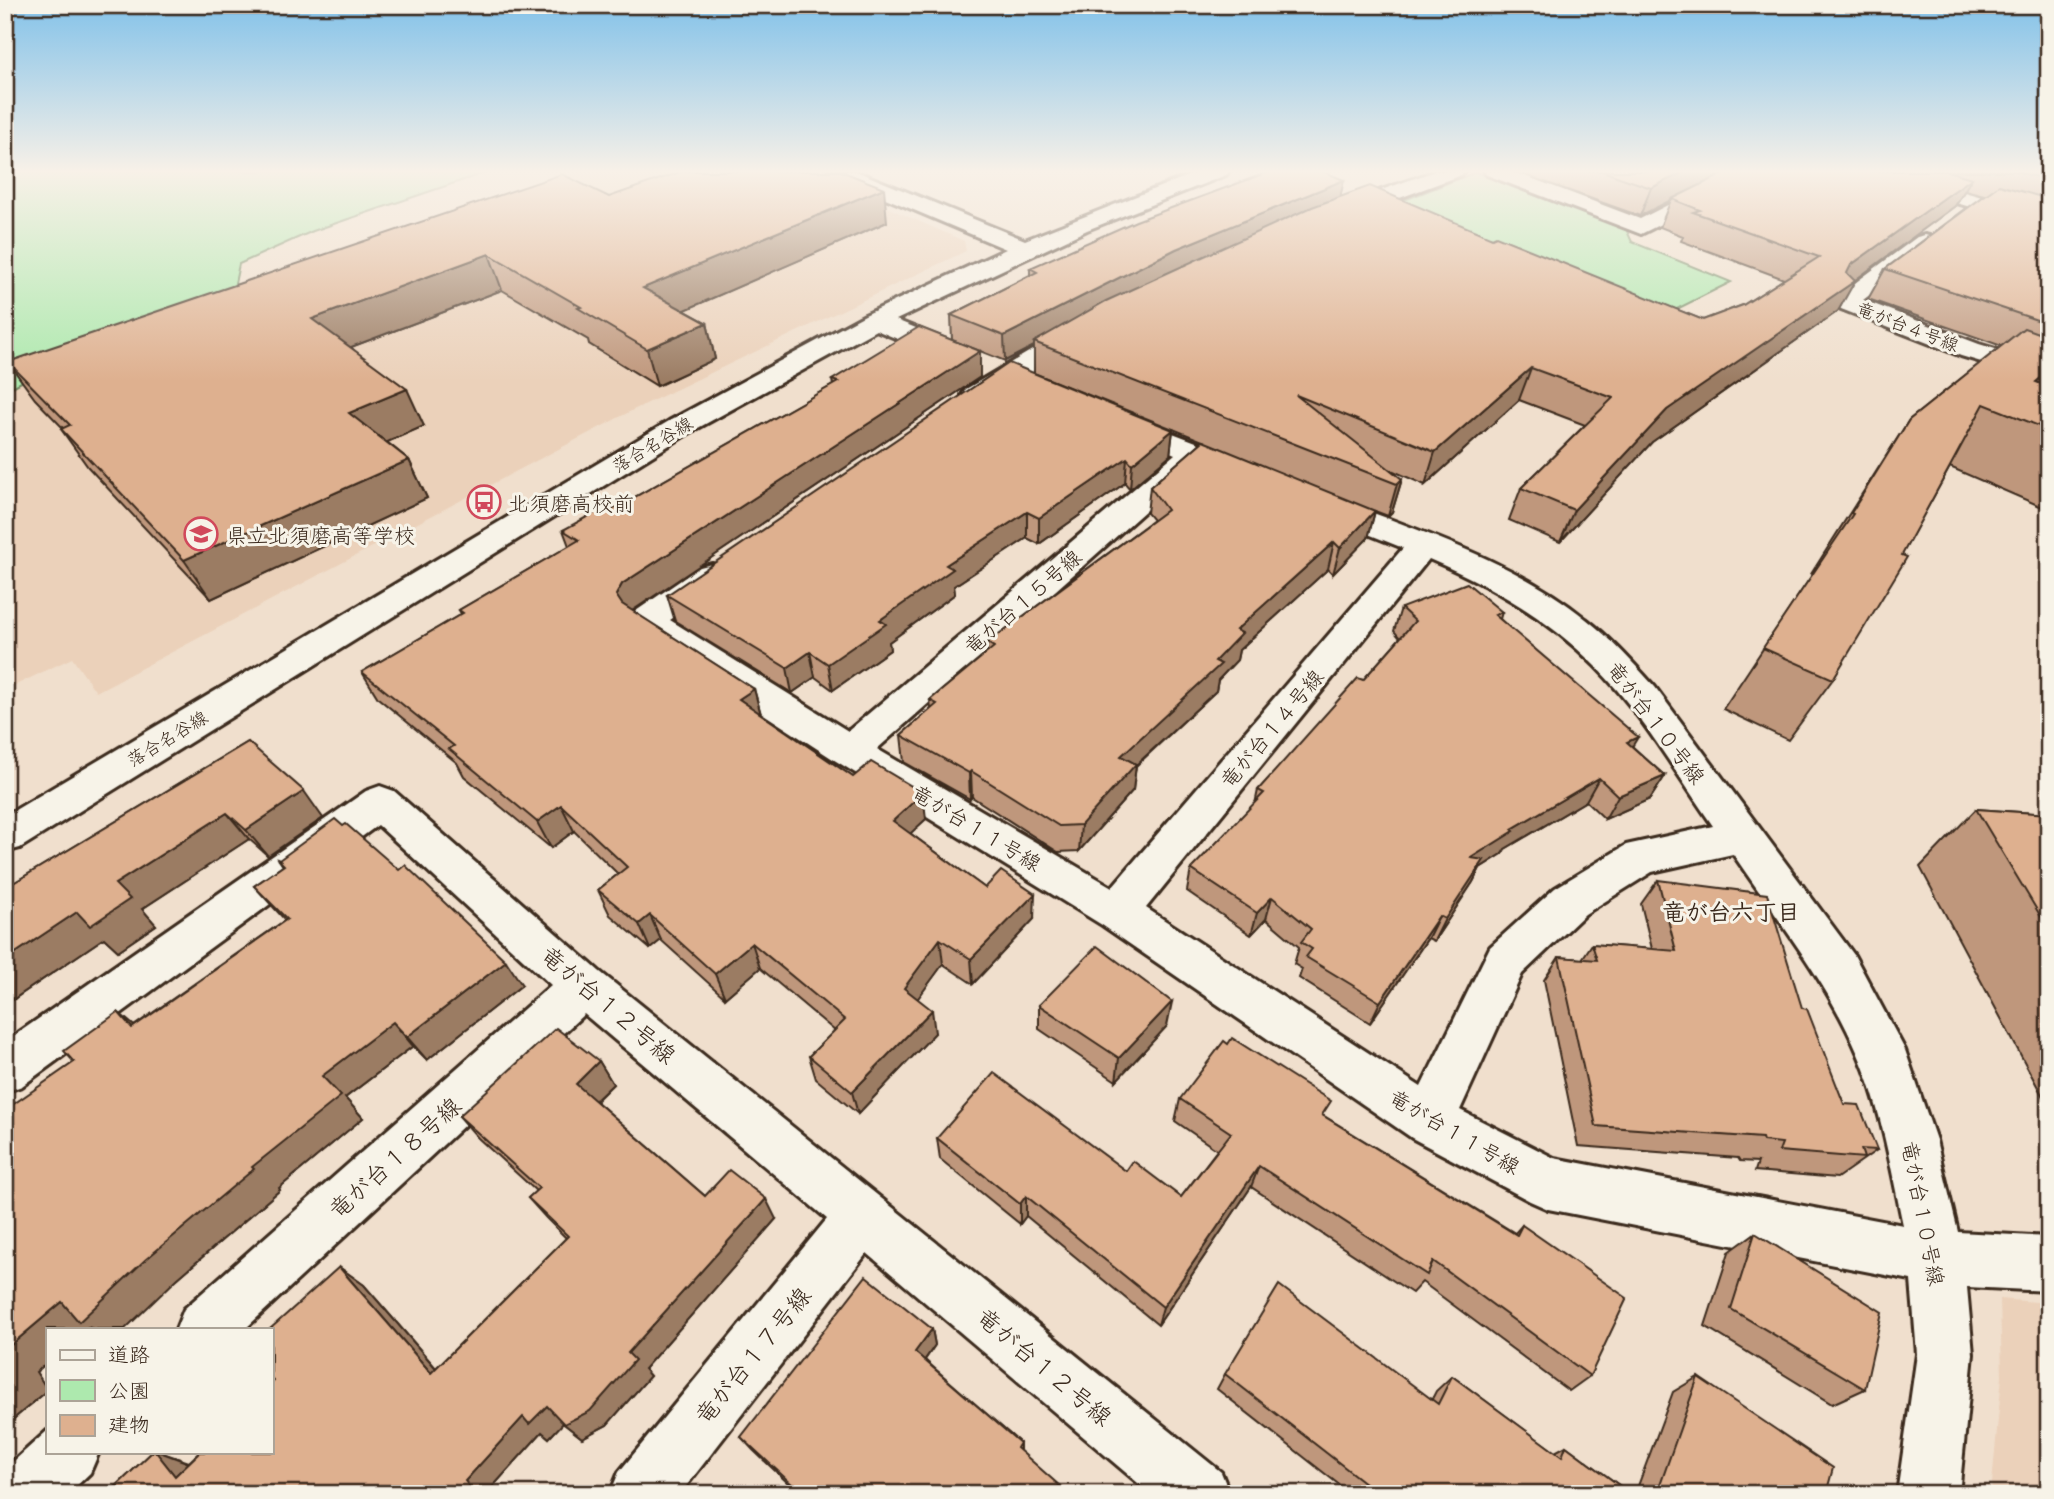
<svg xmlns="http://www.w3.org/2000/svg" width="2054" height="1499" font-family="Mali,'Klee One',sans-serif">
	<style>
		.built { fill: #ebd1ba }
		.green { fill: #ade9ae; stroke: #748a66; stroke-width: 2 }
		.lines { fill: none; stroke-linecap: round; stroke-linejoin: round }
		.minor-casing { stroke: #3b2a1e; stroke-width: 6 }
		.minor { fill: #f7f3e8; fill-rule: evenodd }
		.wall { fill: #bf977b; stroke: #3b2a1e; stroke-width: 2 }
		.shaded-wall { fill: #9b7b64; stroke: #3b2a1e; stroke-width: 2 }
		.building { fill: #deb08f; stroke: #3b2a1e; stroke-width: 2 }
		.labels { text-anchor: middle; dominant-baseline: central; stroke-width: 6; stroke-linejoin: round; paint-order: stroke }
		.far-street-label { font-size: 18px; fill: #3b2a1e; stroke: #f7f3e8 }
		.poi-label { font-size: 21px; fill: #3b2a1e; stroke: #f7f3e8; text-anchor: start }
		.street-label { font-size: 21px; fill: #3b2a1e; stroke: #f7f3e8 }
		.neighbourhood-label { font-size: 23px; font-weight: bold; fill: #3b2a1e; stroke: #f7f3e8 }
		.near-street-label { font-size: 24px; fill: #3b2a1e; stroke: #f7f3e8 }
	</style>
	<rect width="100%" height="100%" fill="#f0dfcd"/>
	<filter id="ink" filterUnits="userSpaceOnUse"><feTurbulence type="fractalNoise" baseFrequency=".0143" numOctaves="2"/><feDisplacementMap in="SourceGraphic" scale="14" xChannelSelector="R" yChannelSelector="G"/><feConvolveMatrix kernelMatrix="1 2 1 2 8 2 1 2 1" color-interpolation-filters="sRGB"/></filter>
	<g filter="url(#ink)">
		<!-- built -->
		<g class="built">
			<path d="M579,171H804L964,241L966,251L633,410L96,692L72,658L5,690V391L100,339Z"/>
			<path d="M2000,1299L2049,1303V1494H1991L2002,1376Z"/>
		</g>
		<!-- green -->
		<g class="green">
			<path d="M5,171H490L313,231L239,264L233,293L100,339L5,391Z"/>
			<path d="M1476,172L1626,229L1632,242L1731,282L1641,327L1371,213Z"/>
		</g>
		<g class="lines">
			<defs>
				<g id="minor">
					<path d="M828,171H856L1025,240L1200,171H1229L1226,175L1087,230L896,320L966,348L970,354L966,360H948L876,330L689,433L20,848L5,852V816L669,421L865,315L1006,249L831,175Z"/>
					<path d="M1435,171H1464L1461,175L1349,217L1341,219L1330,212L1333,207Z"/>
					<path d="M1484,171H1513L1640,219L1735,171H1761L1758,175L1641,234L1487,175Z"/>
					<path d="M1858,171H1890L2049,216V230L1861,175Z"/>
					<path d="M1925,235L1933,237L1937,242L1933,247L1863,300L1979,344L2049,365V382L1961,356L1836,307L1833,302L1836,297L1917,237Z"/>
					<path d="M1080,324L1089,327L1093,332L1089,337L986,401H966L962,395L966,389L1071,327Z"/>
					<path d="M1123,414L1251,463L1255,469L1251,475L1240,478L1199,463L877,749L1112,887L1403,548L1313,512L1308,505L1313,498L1324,496L1335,498C1420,532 1513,560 1586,619C1612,639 1633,663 1655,687L1854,955L1905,1050L1936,1140L1958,1232L2049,1237V1291L1967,1287L1973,1354L1959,1494H1897L1917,1354L1911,1280L1548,1209L1530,1201L1412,1138L1102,925L836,761L633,629L628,621L633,613L700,567L712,564L724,567L729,575L724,583L670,620L848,731L1175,454L1113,429L1109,423L1113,417ZM1429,559C1490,585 1548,618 1595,666C1641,712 1675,772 1713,826L1626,845L1555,888L1490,947L1421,1087L1146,908ZM1733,854C1777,919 1827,981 1858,1054C1881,1107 1891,1168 1903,1225L1554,1158L1460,1110L1522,974L1585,914L1652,872Z"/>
					<path d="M380,786L394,791L599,971L1221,1472L1230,1494H1151L867,1253L680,1494H610L619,1472L827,1219L584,1014L245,1329H176L184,1309L551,985L378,825L22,1086L5,1092V1042L366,791Z"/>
					<path d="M47,1431V1452H99L90,1473L68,1494H5V1469Z"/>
				</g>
			</defs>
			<!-- minor casing -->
			<use href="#minor" class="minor-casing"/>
			<!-- minor -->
			<use href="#minor" class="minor"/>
		</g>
		<!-- wall -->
		<g class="wall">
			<path d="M1514,171H2049V386L2048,387H2049V510L1950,467L1833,679L1788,740L1723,709L1812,575L1811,574L1909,420L2002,346L1868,299L1885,269L1984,195L1965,190L1955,206L1854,280L1838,311L1652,442L1560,542L1509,520L1521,488L1585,425L1519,400L1425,485L1389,469L1402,479L1392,512L1388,516L1375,511L1368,538L1333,574L1328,569L1239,650L1237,660L1218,680L1216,691L1136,766L1133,790L1079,851L1058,852L972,797L970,799L904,762L901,735L931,709L930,700L987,652V643L1153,520L1147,513L1150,487L1203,441L1034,373V346L1005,361L952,340L951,315L1030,275V268L1340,197L1492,238L1703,320L1743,305L1784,279L1681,241L1683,236L1660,227L1671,200L1640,216Z"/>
			<path d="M609,197L887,222L684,310L707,323L715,359L657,386L589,344L588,340L502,290L351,347L424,426L387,442L409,460L427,498L211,599L88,467L61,429L63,428L35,399L8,362Z"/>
			<path d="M980,351V377L632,611L754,689L761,714L853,777L926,819L910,833L985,888L1034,919L973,984L943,964L917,999L935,1033L858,1114L816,1079L809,1056L835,1031L760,968L725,998L661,940L650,949L610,915L598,890L618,874L574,831L551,848L464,776L457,763L378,698L362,672L461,614L459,610L569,546L563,530L610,511L833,385L832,380Z"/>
			<path d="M1173,430L1170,455L1130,489L1125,483L1039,544L1027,538L954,586L955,594L889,642L890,650L833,690L815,677L792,693L675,621L667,595Z"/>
			<path d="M1401,608L1502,612L1500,619L1632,746L1665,776L1650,799L1605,819L1586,801L1505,849L1502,854L1480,868L1473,882L1434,941L1428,938L1370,1023L1299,978L1302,969L1294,964L1299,947L1266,919L1251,935L1187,891L1191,869L1255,804L1258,790L1363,680L1400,638L1394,631Z"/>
			<path d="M248,742L323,818L268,856L249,839L142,909L156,925L118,951L104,938L5,1005V888Z"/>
			<path d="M1976,809L2049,814V1108L1920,867Z"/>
			<path d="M279,860L522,985L427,1060L413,1046L345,1098L363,1118L279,1188L280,1190L177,1279L88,1327L36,1372L47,1389V1391L5,1426V1293L9,1290L134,1026L285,920L254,886L283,866Z"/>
			<path d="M1658,880L1802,1008L1844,1104L1877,1150L1837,1178L1755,1171L1758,1162L1740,1161L1738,1158L1578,1146L1544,980L1559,957L1582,959L1592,944L1652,949L1641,904Z"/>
			<path d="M1039,1005L1167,1026L1116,1081L1039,1029Z"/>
			<path d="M599,1061L613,1084L596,1101L705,1196L776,1219L644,1369L650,1376L607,1425L582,1438L563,1423L549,1438L542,1432L487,1493L108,1494L152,1452H160L189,1462L274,1381L339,1267L364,1285L436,1368L566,1238L546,1218L528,1198L536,1191L478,1138L459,1116Z"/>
			<path d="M1180,1099L1324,1116L1515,1233L1522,1225L1590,1376L1569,1391L1422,1282L1412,1293L1251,1187L1158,1325L1026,1216L1020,1224L940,1159L937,1138L1126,1171L1181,1197L1217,1150L1175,1121Z"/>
			<path d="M1755,1233L1865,1389L1832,1404L1705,1326L1729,1252Z"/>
			<path d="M932,1329L935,1345L925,1360L1020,1443V1451L792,1487L753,1450L741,1437Z"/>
			<path d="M1225,1374L1432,1399L1436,1391L1452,1376L1555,1452L1566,1446L1631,1494H1351L1217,1389Z"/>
			<path d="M1698,1377L1826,1494H1635L1673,1392Z"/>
		</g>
		<!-- shaded-wall -->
		<g class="shaded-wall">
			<path d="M1686,171H1729L1672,199L1671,200L1640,216L1651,188Z"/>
			<path d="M1972,178L1955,206L1843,289L1855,281L1838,311L1652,442L1560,542L1574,510L1667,410L1851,265Z"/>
			<path d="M1344,180L1339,203L1034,342V346L1005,361L1004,336L1176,249Z"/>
			<path d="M884,188L887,222L653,324L643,288Z"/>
			<path d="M489,254L502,290L330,355L312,319Z"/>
			<path d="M707,323L715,359L657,386L647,349Z"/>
			<path d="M980,351V377L632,611L626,622L616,595L622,584Z"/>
			<path d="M1531,368L1519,400L1425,485L1435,452Z"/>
			<path d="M2049,371V386L2035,405L2036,382Z"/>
			<path d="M407,389L424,426L367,451L349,413Z"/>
			<path d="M1173,430L1170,455L1130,489L1132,464Z"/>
			<path d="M1127,458L1125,483L1039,544V518Z"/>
			<path d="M409,460L427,498L211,599L184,560Z"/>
			<path d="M1402,479L1392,512L1388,516L1397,484Z"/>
			<path d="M1375,511L1368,538L1333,574L1340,548Z"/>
			<path d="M1027,512V538L954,586L955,594L889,642L890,650L833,690L828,664L946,565Z"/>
			<path d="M1334,542L1328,569L1239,650L1237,660L1218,680L1216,691L1136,765L1133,790L1079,851L1081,825L1121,756L1215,661L1236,630Z"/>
			<path d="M810,652L815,677L792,693L787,668Z"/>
			<path d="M754,689L761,715L739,699Z"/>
			<path d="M1638,737L1624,760L1627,742Z"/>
			<path d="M971,771L972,797L970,799L969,773Z"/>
			<path d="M1665,776L1650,799L1605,819L1618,796Z"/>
			<path d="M1599,778L1586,801L1505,849L1502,854L1480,868L1473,882L1434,941L1445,919L1471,858L1512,829Z"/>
			<path d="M304,791L323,818L268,856L246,830Z"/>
			<path d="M923,793L926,819L896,847L893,821Z"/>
			<path d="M561,805L574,831L551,848L537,822Z"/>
			<path d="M227,813L249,839L142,909L156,925L118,951L104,938L5,1005V960L77,912L115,884Z"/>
			<path d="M1035,894L1034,919L973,984L971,959Z"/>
			<path d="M1272,897L1266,919L1251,935L1257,913Z"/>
			<path d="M650,915L661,940L650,949L639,924Z"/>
			<path d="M1439,916L1428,938L1370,1023L1380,1002Z"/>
			<path d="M940,939L943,964L908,1012L904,988Z"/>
			<path d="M752,943L760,968L725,998L715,974Z"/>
			<path d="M506,961L522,985L427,1060L407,1037Z"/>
			<path d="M1172,1002L1167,1026L1116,1081L1119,1058Z"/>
			<path d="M932,1010L935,1033L858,1114L852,1092Z"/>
			<path d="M118,1012L146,1036L132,1028Z"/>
			<path d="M393,1022L413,1046L345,1098L363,1118L279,1188L280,1190L177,1279L125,1329H94L88,1327L85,1329H47V1363L36,1372L47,1389V1391L5,1426V1350L62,1302L145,1260L252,1167L322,1076Z"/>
			<path d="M599,1061L613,1084L590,1106L576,1084Z"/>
			<path d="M1259,1166L1251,1187L1158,1325L1163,1307Z"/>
			<path d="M1026,1196V1216L1020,1224V1204Z"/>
			<path d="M766,1199L776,1219L644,1369L650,1376L607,1425L582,1438L564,1424Z"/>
			<path d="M339,1267L364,1285L453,1388L431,1373Z"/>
			<path d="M932,1329L935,1345L919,1368L915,1352Z"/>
			<path d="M547,1406L566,1420L549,1438L542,1432L487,1493L488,1494H475L465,1481L523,1417Z"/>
			<path d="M156,1452H160L189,1463L175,1476Z"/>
		</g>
		<!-- building -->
		<g class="building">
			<path d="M683,171H841L884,188L643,288L707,323L647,349L578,308L581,307L489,254L312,319L407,389L349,413L409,460L184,560L61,429L70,425L8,362L562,174L609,197Z"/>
			<path d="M1271,171H1322L1344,180L1176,249L1004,336L951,315L1037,272L1030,268L1136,221Z"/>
			<path d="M1602,171H1686L1651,188Z"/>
			<path d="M1729,171H1947L1972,178L1851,265L1847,273L1855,281L1667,410L1574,510L1521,488L1613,398L1531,368L1435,452L1296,395L1402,479L1397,484L1034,342L1106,301L1312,207L1370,186L1492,238L1496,236L1703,320L1743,305L1819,257L1693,212L1700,210L1672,199Z"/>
			<path d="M2014,171H2049V180Z"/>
			<path d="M1999,185L2049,199V324L1885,269Z"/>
			<path d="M919,327L980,351L622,584L616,595L622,604L754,689L739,699L853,777L871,762L923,793L893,821L985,888L1001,871L1035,894L971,959L940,939L904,988L932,1010L852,1092L809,1056L845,1020L752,943L715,974L650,915L639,924L598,890L627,867L561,805L537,822L449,749L454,746L362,672L463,613L459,610L579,540L563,530L605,507L610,511L838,382L832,380Z"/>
			<path d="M2024,328L2049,337V371L2036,382L2049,387V430L1984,404L1902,555L1907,557L1833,679L1763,648L1853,514L1851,513L1909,420Z"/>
			<path d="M1009,363L1173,430L1132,464L1127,458L1039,518L1027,512L946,565L953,569L880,620L886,624L828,664L810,652L787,668L667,595Z"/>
			<path d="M1203,441L1375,511L1340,548L1334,542L1236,630L1242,633L1215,661L1221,664L1121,756L1136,764L1081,825L1059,826L971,771L969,773L901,735L937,704L930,700L994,647L987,643L1167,510L1150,487Z"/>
			<path d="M1467,583L1502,612L1495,615L1638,737L1627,742L1665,776L1618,796L1599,778L1512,829L1514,831L1471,858L1484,860L1445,919L1439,916L1380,1002L1306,957L1312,949L1301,942L1311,929L1272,897L1257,913L1191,869L1264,793L1258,790L1358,678L1363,680L1415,621L1401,608Z"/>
			<path d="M248,742L304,791L246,830L227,813L115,884L130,899L90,926L77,912L5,960V888Z"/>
			<path d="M1976,809L2049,814V930Z"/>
			<path d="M335,819L343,826L346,824L399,870L405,865L506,961L407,1037L393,1022L322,1076L341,1096L252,1167L254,1169L145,1260L79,1322L62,1302L5,1350V1293L9,1290L5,1286V1110L74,1062L64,1051L118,1012L132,1028L287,919L254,886L284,865L279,860Z"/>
			<path d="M1658,880L1767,894L1802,1008L1807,1009L1844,1104L1859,1105L1877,1150L1861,1149L1864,1158L1779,1151L1782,1143L1763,1141L1762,1138L1596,1126L1559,957L1597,960L1592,944L1676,951Z"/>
			<path d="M1097,946L1172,1002L1119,1058L1039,1005Z"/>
			<path d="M556,1028L599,1061L576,1084L705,1196L729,1170L766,1199L628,1353L635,1360L590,1411L564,1424L547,1406L529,1424L523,1417L465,1481L475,1494H108L152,1452H156L175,1476L200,1452H271V1384L274,1381L271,1378V1329H270L339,1267L431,1373L568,1236L528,1198L539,1188L459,1116Z"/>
			<path d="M1232,1038L1331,1101L1322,1115L1517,1235L1522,1225L1627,1298L1590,1376L1433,1261L1427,1275L1259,1166L1163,1307L1026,1196L1020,1204L937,1138L994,1073L1126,1171L1133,1161L1181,1197L1231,1133L1180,1099L1224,1041L1228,1044Z"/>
			<path d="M1755,1233L1882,1312L1865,1389L1731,1309Z"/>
			<path d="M866,1276L932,1329L915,1352L1020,1443L1017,1448L1069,1494H786L793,1485L741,1437Z"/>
			<path d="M1279,1285L1438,1404L1452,1376L1562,1457L1566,1446L1631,1494H1379L1225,1374Z"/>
			<path d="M5,1369L9,1375L5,1378Z"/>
			<path d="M1698,1377L1833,1468L1826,1494H1657Z"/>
		</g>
	</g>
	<!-- sky -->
	<linearGradient id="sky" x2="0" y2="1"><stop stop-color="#83c2e9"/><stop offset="0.45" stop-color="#f8f1e8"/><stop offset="1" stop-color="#f8f1e8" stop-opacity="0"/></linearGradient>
	<rect width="2054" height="381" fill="url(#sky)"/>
	<!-- icons -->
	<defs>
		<symbol id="bus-ring" viewBox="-11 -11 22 22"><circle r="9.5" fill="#f7f3e8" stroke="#d1495b" stroke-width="1.5"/><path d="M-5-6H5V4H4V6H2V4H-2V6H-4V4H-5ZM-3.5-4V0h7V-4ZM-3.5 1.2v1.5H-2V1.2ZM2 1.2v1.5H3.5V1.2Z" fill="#d1495b"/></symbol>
		<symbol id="school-ring" viewBox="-11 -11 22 22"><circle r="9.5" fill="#f7f3e8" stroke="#d1495b" stroke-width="1.5"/><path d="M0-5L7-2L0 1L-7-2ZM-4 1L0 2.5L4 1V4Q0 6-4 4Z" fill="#d1495b"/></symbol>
	</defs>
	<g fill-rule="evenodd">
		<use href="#bus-ring" x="465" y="483" width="38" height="38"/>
		<use href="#school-ring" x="182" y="515" width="38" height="38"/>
	</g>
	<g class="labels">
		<!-- far-street labels -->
		<g class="far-street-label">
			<text transform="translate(1908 326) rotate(21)">竜が台４号線</text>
			<text transform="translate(652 444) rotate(-31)">落合名谷線</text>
			<text transform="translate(167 738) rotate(-31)">落合名谷線</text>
		</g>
		<!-- poi labels -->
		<g class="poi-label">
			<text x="508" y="502">北須磨高校前</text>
			<text x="226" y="534">県立北須磨高等学校</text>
		</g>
		<!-- street labels -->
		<g class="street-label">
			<text transform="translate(1022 601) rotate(-41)">竜が台１５号線</text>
			<text transform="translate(1657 722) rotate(53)">竜が台１０号線</text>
			<text transform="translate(1271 728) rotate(-50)">竜が台１４号線</text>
			<text transform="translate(977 827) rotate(31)">竜が台１１号線</text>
			<text transform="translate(1455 1131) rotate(30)">竜が台１１号線</text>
			<text transform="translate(1924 1213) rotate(79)">竜が台１０号線</text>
		</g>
		<!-- neighbourhood labels -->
		<g class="neighbourhood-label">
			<text x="1731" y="911">竜が台六丁目</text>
		</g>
		<!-- near-street labels -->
		<g class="near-street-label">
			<text transform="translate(609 1004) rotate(40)">竜が台１２号線</text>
			<text transform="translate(394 1157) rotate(-42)">竜が台１８号線</text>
			<text transform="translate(752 1355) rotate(-51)">竜が台１７号線</text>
			<text transform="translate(1045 1366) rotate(40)">竜が台１２号線</text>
		</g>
	</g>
	<!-- margin -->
	<rect width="2054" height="1499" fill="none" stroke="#f7f3e8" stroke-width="28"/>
	<rect x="14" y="14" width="2026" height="1471" fill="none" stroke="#3b2a1e" stroke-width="2.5" filter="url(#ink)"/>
	<!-- legend -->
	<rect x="46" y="1328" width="228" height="126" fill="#f7f3e8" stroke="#aca397" stroke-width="2"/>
	<rect x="60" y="1350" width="35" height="10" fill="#f7f3e8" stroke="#aca397" stroke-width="2"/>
	<text x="108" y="1362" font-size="21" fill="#3b2a1e">道路</text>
	<rect x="60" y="1380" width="35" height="21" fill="#ade9ae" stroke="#aca397" stroke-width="2"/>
	<text x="108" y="1398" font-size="21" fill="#3b2a1e">公園</text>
	<rect x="60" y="1415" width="35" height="21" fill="#deb08f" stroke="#aca397" stroke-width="2"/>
	<text x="108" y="1432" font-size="21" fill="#3b2a1e">建物</text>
</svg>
